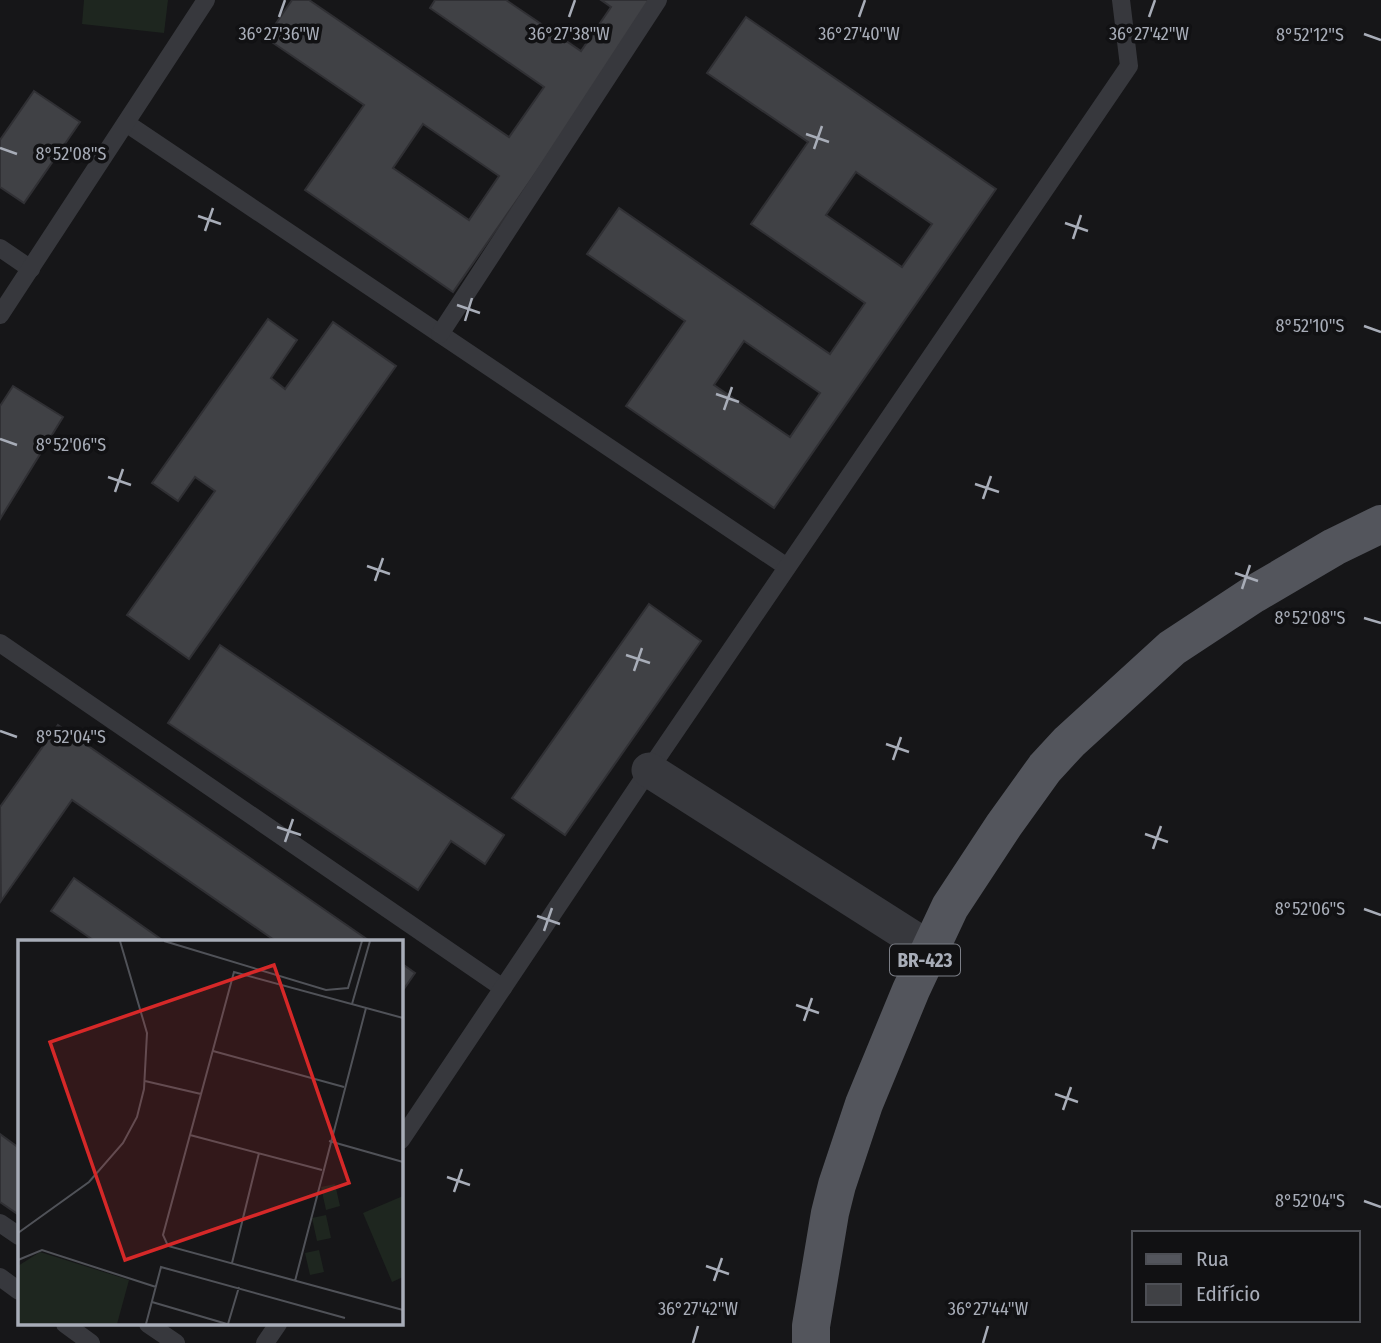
<svg xmlns="http://www.w3.org/2000/svg" width="1381" height="1343" font-family="'Fira Sans Condensed',sans-serif">
	<style>
		.green { fill: #1e261f }
		.building { fill: #404145; stroke: #303034; stroke-width: 2; fill-rule: evenodd }
		.lines { fill: none; stroke-linecap: round; stroke-linejoin: round }
		.lane { stroke: #37383d; stroke-width: 18 }
		.street { stroke: #37383d; stroke-width: 35 }
		.primary { stroke: #53555c; stroke-width: 38 }
		.ticks { fill: none; stroke: #a8adb8; stroke-width: 2.5 }
		.labels { text-anchor: middle; dominant-baseline: central; stroke-width: 7; stroke-linejoin: round; paint-order: stroke }
		.shield { fill: #111113; stroke: #7b7e86; stroke-width: 2 }
		.shield-label { font-size: 19px; font-weight: bold; fill: #a8adb8 }
		.inset-road { fill: none; stroke: #505258; stroke-width: 2 }
		.view { fill: #d62828; fill-opacity: 0.15; stroke: #d62828; stroke-width: 3.5 }
		.inset-edge { fill: none; stroke: #a8adb8; stroke-width: 3.5 }
		.ticks-label { font-size: 18px; text-anchor: middle; fill: #a8adb8; stroke: #111113; stroke-width: 7; stroke-linejoin: round; paint-order: stroke }
	</style>
	<rect width="100%" height="100%" fill="#161618"/>
	<!-- green -->
	<path class="green" d="M84,0H168L164,33L82,24Z"/>
	<!-- building -->
	<g class="building">
		<path d="M292,0H309L509,137L544,87L430,8L435,0H506L581,51L611,7L601,0H656L453,292L305,190L364,105L266,38ZM423,124L499,176L469,220L393,168Z"/>
		<path d="M746,17L996,189L774,508L626,406L685,321L587,254L619,208L830,354L865,303L751,224L808,142L707,73ZM856,172L932,224L902,267L826,215ZM744,341L820,393L790,437L714,385Z"/>
		<path d="M34,91L80,122L24,203L0,187V140Z"/>
		<path d="M268,319L297,340L271,378L285,389L333,322L396,366L189,659L127,615L215,491L195,477L178,501L152,483Z"/>
		<path d="M13,386L63,417L0,519V406Z"/>
		<path d="M649,604L701,641L565,835L512,798Z"/>
		<path d="M220,645L504,835L485,864L451,841L418,890L168,723Z"/>
		<path d="M58,725L371,942H277L72,800L1,901L0,807Z"/>
		<path d="M74,878L165,942H96L51,911Z"/>
		<path d="M401,963L415,973L401,993Z"/>
		<path d="M0,1134L19,1148V1215L0,1202Z"/>
	</g>
	<g class="lines">
		<!-- lane -->
		<g class="lane">
			<path d="M126,123L787,567"/>
			<path d="M0,248L31,269"/>
			<path d="M0,315L206,0"/>
			<path d="M440,334L658,0"/>
			<path d="M0,643L503,988"/>
			<path d="M401,1140L649,770L1129,66L1121,0"/>
			<path d="M0,1223L19,1236"/>
			<path d="M0,1277L19,1291"/>
			<path d="M65,1324L91,1343"/>
			<path d="M148,1324L176,1343"/>
			<path d="M265,1343L278,1324"/>
		</g>
		<!-- street -->
		<path class="street" d="M649,770L930,949"/>
		<!-- primary -->
		<path class="primary" d="M811,1343V1326L830,1213L837,1185L864,1104L911,990L950,907L1004,825L1045,768L1069,742L1172,648L1254,594L1334,547L1381,524"/>
	</g>
	<!-- ticks -->
	<path class="ticks" d="M279,17L285,0M569,17L575,0M859,17L865,0M1149,17L1155,0M1364,34L1381,40M806,134L829,142M0,148L17,154M814,149L822,126M198,216L221,224M1065,223L1088,231M205,231L213,208M1073,239L1081,215M457,305L480,313M465,321L472,298M1364,326L1381,332M716,394L739,402M724,410L732,387M0,439L17,445M108,477L131,485M975,484L999,492M115,492L123,469M983,499L991,476M367,566L390,574M1235,573L1258,581M375,581L383,558M1242,589L1250,565M1364,618L1381,623M626,655L650,663M634,671L642,648M0,731L17,737M886,744L909,752M893,760L901,737M277,827L301,835M1145,834L1168,842M285,842L293,819M1153,849L1161,826M1364,909L1381,915M537,916L560,924M544,931L552,908M796,1005L819,1013M804,1021L812,998M1055,1094L1078,1102M1063,1110L1071,1087M447,1177L470,1185M454,1192L462,1169M1364,1201L1381,1207M706,1266L729,1274M714,1281L722,1258M693,1343L698,1326M983,1343L988,1326"/>
	<g class="labels">
		<!-- shield labels -->
		<rect class="shield" x="890" y="944.5" width="70" height="31" rx="5"/>
		<g class="shield-label">
			<text x="925" y="960">BR-423</text>
		</g>
	</g>
	<!-- overview -->
	<g transform="translate(18 940)">
		<rect width="385" height="385" fill="#161618"/>
		<path d="M317,244L322,266L308,270L303,247ZM385,256V337L374,342L345,273ZM308,275L313,298L299,301L294,278ZM301,310L306,332L292,335L287,313ZM22,312L111,340L99,384H0V326Z" fill="#1e261f"/>
		<path class="inset-road" d="M146,1L308,50L330,48L344,1M334,64L352,1M385,78L216,32L145,295L150,306L385,370M195,111L326,147M127,141L183,154M172,195L304,230M311,201L385,222M0,293L71,242L105,203L119,177L126,149L129,93L102,1M0,320L24,310L138,347M214,323L241,213M277,341L348,68M134,362L209,384M128,384L143,327L327,378M210,384L221,347"/>
		<path class="view" d="M256,25L331,243L107,320L32,102Z"/>
		<rect width="385" height="385" class="inset-edge"/>
	</g>
	<g class="ticks-label">
		<text x="279" y="40">36°27'36"W</text>
		<text x="569" y="40">36°27'38"W</text>
		<text x="859" y="40">36°27'40"W</text>
		<text x="1149" y="40">36°27'42"W</text>
		<text x="1310" y="41">8°52'12"S</text>
		<text x="71" y="160">8°52'08"S</text>
		<text x="1310" y="332">8°52'10"S</text>
		<text x="71" y="451">8°52'06"S</text>
		<text x="1310" y="624">8°52'08"S</text>
		<text x="71" y="743">8°52'04"S</text>
		<text x="1310" y="915">8°52'06"S</text>
		<text x="1310" y="1207">8°52'04"S</text>
		<text x="698" y="1315">36°27'42"W</text>
		<text x="988" y="1315">36°27'44"W</text>
	</g>
	<!-- legend -->
	<rect x="1132" y="1231" width="228" height="91" fill="#111113" stroke="#4d4f55" stroke-width="2"/>
	<rect x="1146" y="1254" width="35" height="10" fill="#53555c" stroke="#4d4f55" stroke-width="2"/>
	<text x="1196" y="1266" font-size="21" fill="#a8adb8">Rua</text>
	<rect x="1146" y="1284" width="35" height="21" fill="#404145" stroke="#4d4f55" stroke-width="2"/>
	<text x="1196" y="1301" font-size="21" fill="#a8adb8">Edifício</text>
</svg>
